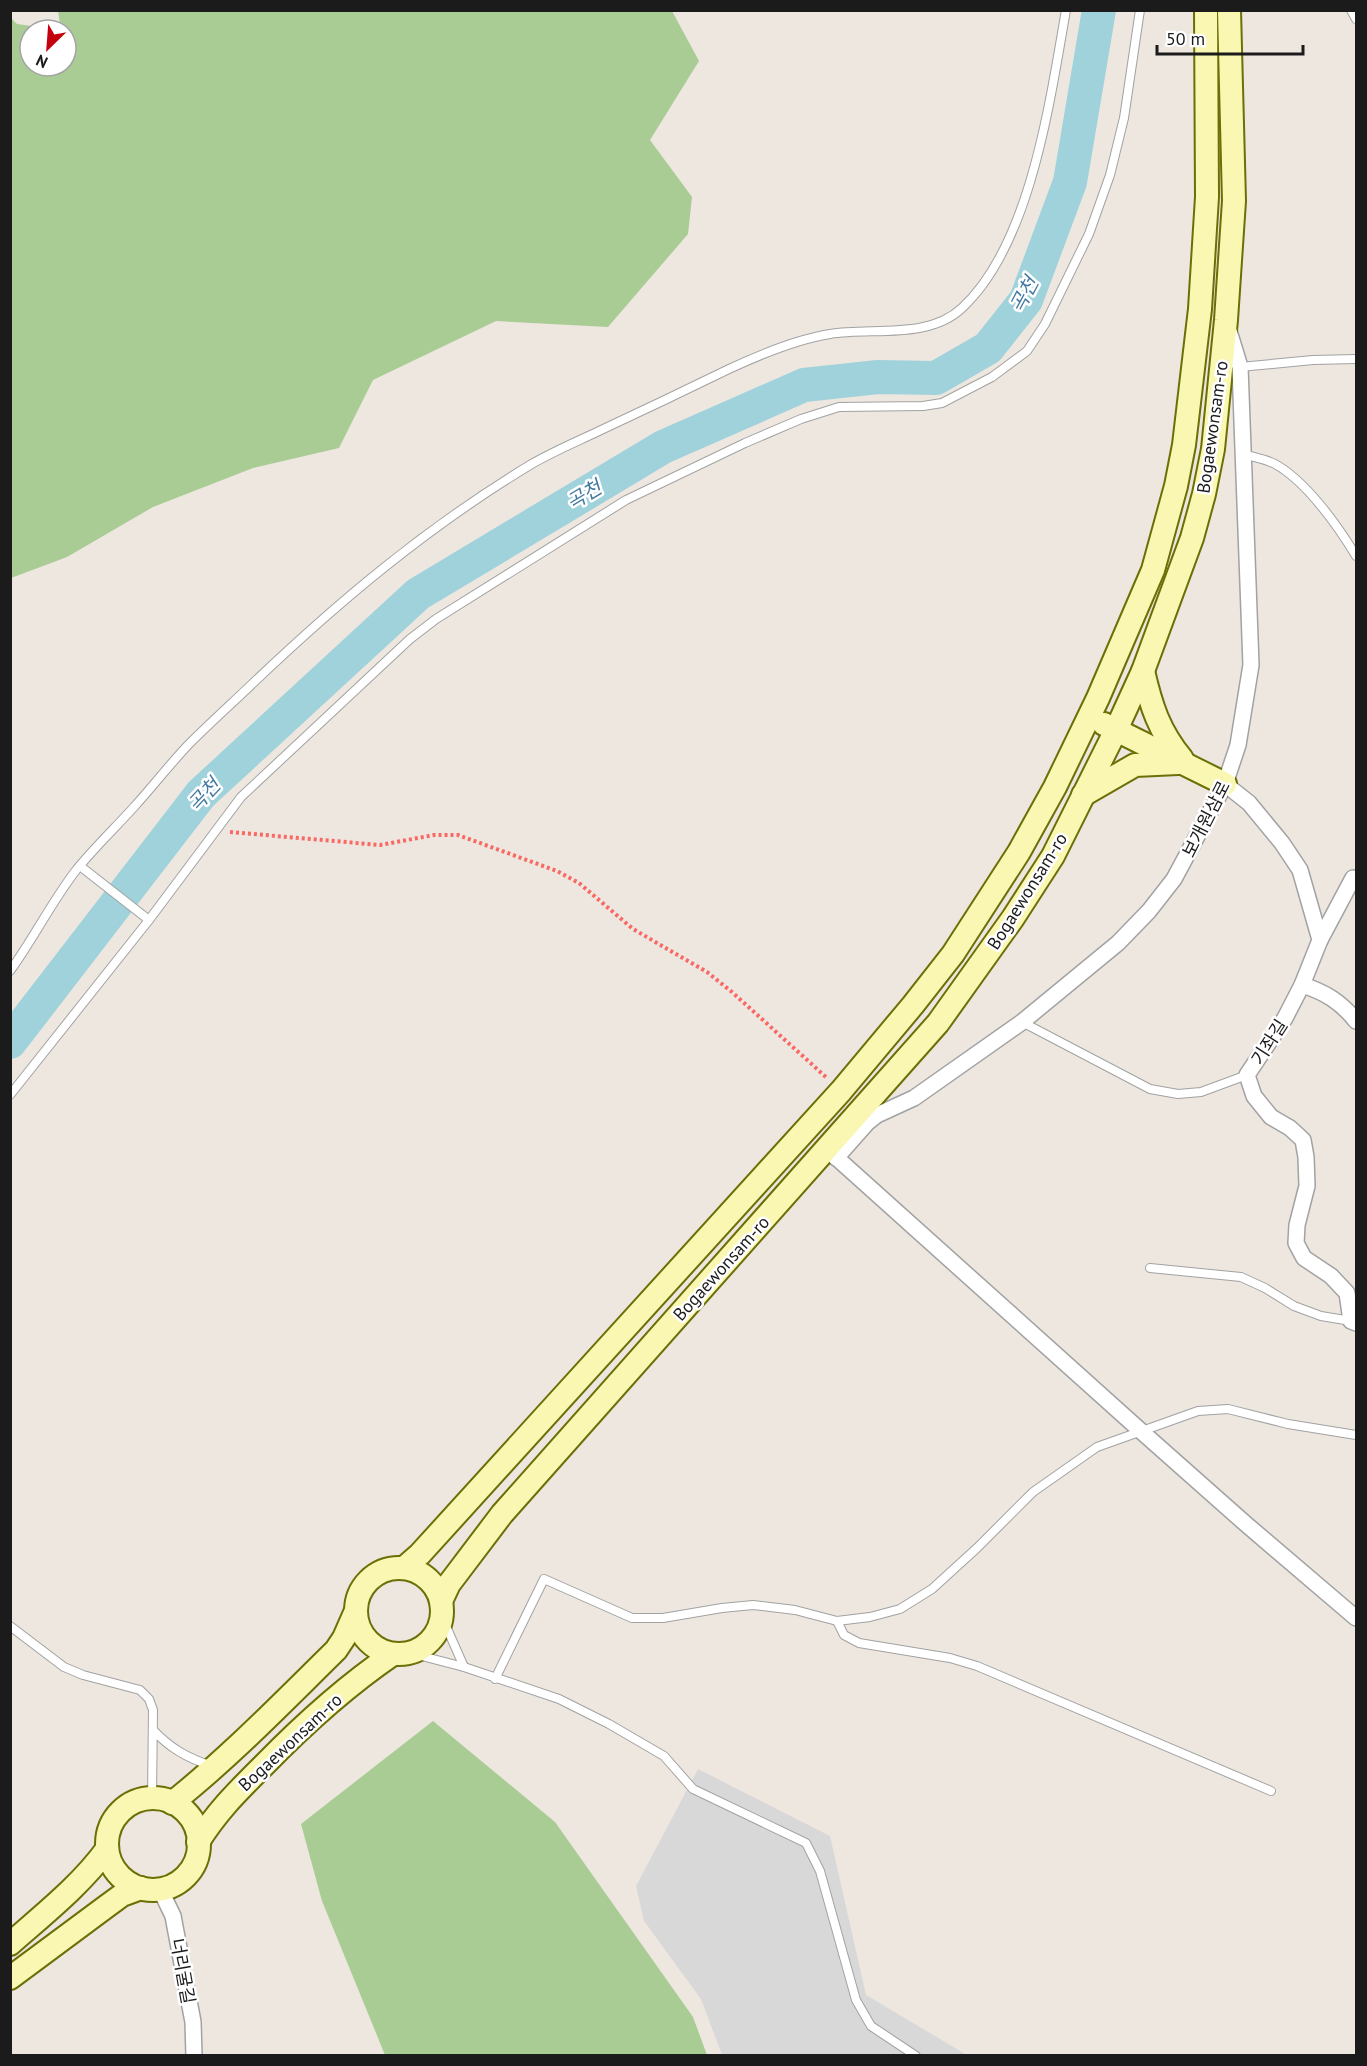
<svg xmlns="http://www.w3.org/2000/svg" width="1367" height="2066" font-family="'PT Sans','Noto Sans KR',sans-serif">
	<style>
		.residential { fill: #d9d8d8 }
		.forest { fill: #a9cc94 }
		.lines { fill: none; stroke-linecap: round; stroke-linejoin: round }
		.river { stroke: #a0d2db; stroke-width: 34 }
		.service-casing { stroke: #a2a2a2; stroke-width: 10 }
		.minor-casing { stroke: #a2a2a2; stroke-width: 18 }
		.secondary-casing { stroke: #6b6f05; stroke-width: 26 }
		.path { stroke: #f96964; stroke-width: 4; stroke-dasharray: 3 3; stroke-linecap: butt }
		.service { stroke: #fff; stroke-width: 8 }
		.minor { stroke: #fff; stroke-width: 15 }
		.secondary { stroke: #f9f7b2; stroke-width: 22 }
		.labels { text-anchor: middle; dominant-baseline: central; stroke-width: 5; stroke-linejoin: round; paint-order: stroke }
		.street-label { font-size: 18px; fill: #1b1b1b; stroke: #fff }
		.water-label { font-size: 20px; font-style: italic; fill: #457aa1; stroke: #fff }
	</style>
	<rect width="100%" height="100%" fill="#ede7e0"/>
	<!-- residential -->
	<path class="residential" d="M698,1769L830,1836L866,1995L967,2055H722L701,1999L644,1921L636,1886Z"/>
	<!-- forest -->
	<g class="forest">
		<path d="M58,11H672L699,61L650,140L692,197L688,234L608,327L496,321L373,380L339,448L253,468L153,507L67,557L11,578V18L17,24L60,30H30V66H66V30H61Z"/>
		<path d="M433,1721L555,1822L693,2017L707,2055H385L322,1901L301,1824Z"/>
	</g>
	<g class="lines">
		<!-- river -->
		<path class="river" d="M10,1042L201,794L418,594L663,447L804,385L878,377L936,378L988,348L1026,300L1070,182L1099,10"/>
		<defs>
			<g id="service">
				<path d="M1351,10L1356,19"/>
				<path d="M1240,367L1313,360L1356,359"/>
				<path d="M1243,454C1253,457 1266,459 1275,464C1306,481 1338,526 1356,556"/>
				<path d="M80,866L149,920"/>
				<path d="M10,971C34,938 52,901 77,869C95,847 115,828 134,807C153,786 170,764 189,744C209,724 230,705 250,686C338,602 426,528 530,465C552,452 576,442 599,431C642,411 686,390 729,369C759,355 798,339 830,334C872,327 928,340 962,308C1031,244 1050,100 1066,10"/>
				<path d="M1022,1022L1150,1089L1178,1094L1201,1092L1247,1075"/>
				<path d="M10,1095L149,920L241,797L410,639L436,619L626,500L745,443L801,419L839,407L923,406L942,403L992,377L1027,351L1045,324L1089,234L1110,175L1124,118L1140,10"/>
				<path d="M1150,1268L1241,1277L1265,1288L1294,1306L1321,1316L1351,1321"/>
				<path d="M442,1617L464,1667"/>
				<path d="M837,1621L844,1635L859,1643L950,1658L977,1666L1271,1791"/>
				<path d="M10,1626L64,1667L83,1675L140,1690L149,1699L153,1710L152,1798"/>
				<path d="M410,1653L464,1667L559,1699L609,1724L664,1756L693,1789L806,1843L820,1871L856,2000L871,2026L916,2056"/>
				<path d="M495,1679L544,1579L632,1618H663L722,1608L753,1605L795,1610L837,1621L870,1617L900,1609L932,1589L977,1548L1033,1492L1097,1447L1198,1411L1228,1409L1288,1424L1356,1435"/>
				<path d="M153,1730C170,1748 187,1758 212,1766"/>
			</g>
			<g id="minor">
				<path d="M1225,784L1249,803L1282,843L1300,870L1320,940L1302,985L1285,1018L1247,1075L1254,1096L1271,1117L1290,1128L1303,1140L1306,1157L1307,1186L1297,1225L1296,1243L1304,1258L1331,1276L1347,1293L1351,1321L1356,1323"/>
				<path d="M1320,940L1353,878L1356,880"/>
				<path d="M1302,985C1325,992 1341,1002 1356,1021"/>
				<path d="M829,1151L1142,1432L1247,1525L1356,1618"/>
				<path d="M836,1158L867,1123L877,1115L914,1098L1022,1022L1118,943L1149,911L1174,879L1225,784L1238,745L1251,665L1240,367L1229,331"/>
				<path d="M160,1889L173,1916L193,2022L194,2056"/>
			</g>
			<g id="secondary">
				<path d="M1143,671C1151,706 1159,731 1182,759"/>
				<path d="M1104,724L1225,784"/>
				<path d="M1083,795L1135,765L1178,763"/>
				<circle cx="399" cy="1611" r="43"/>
				<path d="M404,1568L420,1554L841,1091L913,1005L953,954L1019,852L1055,787L1098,698L1153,570L1176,486L1184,445L1200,309L1207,197L1206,10"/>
				<path d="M441,1601L449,1584L502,1514L938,1023L1013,918L1053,856L1116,730L1143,671L1192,538L1204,494L1213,449L1226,320L1234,201L1229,10"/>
				<circle cx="153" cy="1844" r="46"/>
				<path d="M172,1803C231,1756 283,1702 336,1650L344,1638L355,1613"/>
				<path d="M198,1842C218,1810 238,1791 264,1765C304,1724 346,1686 393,1654"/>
				<path d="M10,1944C44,1914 81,1885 107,1849"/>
				<path d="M10,1978L107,1906L122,1895L141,1888"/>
			</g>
		</defs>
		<!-- service casing -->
		<use href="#service" class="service-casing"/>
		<!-- minor casing -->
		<use href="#minor" class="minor-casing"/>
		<!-- secondary casing -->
		<use href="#secondary" class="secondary-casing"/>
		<!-- path -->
		<path class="path" d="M230,832L380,845L434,835H458L557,871L579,883L633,929L707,972L732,992L827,1078"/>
		<!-- service -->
		<use href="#service" class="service"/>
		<!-- minor -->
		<use href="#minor" class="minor"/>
		<!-- secondary -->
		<use href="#secondary" class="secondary"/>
	</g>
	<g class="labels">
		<!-- street labels -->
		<g class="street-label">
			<text transform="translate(1212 427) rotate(-82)">Bogaewonsam-ro</text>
			<text transform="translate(1206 819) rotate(-63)">보개원삼로</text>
			<text transform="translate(1027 891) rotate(-58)">Bogaewonsam-ro</text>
			<text transform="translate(1269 1042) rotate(-57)">기좌길</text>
			<text transform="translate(721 1268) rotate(-48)">Bogaewonsam-ro</text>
			<text transform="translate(290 1742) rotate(-43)">Bogaewonsam-ro</text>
			<text transform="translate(183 1971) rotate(80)">너리굴길</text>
		</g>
		<!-- water labels -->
		<g class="water-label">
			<text transform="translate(1024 295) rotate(-62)">곡천</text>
			<text transform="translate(584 495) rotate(-31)">곡천</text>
			<text transform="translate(204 795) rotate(-47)">곡천</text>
		</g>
	</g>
	<!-- border -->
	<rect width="1367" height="2066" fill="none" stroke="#1b1b1b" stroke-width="24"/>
	<!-- north arrow -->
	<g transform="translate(48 48) rotate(205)"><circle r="28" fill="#ffffff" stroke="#a4a4a4" stroke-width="1.5"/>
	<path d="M0-4.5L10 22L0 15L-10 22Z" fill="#c5000e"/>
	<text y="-9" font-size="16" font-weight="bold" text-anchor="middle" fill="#1b1b1b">N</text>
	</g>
	<!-- scale -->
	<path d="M1157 45v9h146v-9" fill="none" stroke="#1b1b1b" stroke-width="3"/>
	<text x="1166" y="45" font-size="18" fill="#1b1b1b" stroke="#ffffff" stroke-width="4.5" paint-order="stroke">50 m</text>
</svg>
